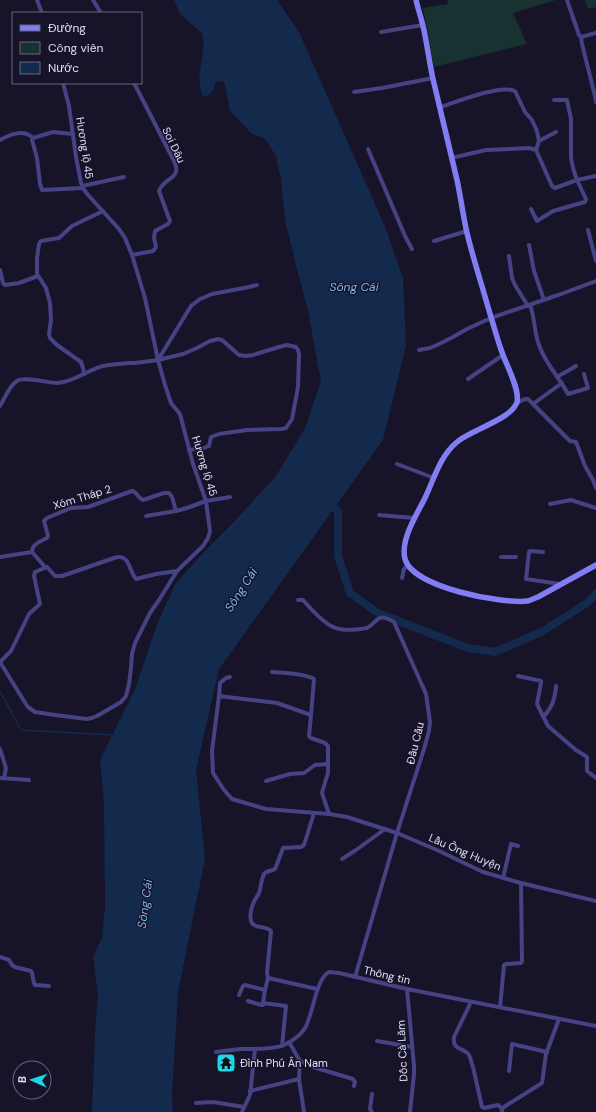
<svg xmlns="http://www.w3.org/2000/svg" width="596" height="1112" font-family="'DM Sans',sans-serif">
	<style>
		.green { fill: #173231 }
		.water { fill: #142a4c }
		.lines { fill: none; stroke-linecap: round; stroke-linejoin: round }
		.stream { stroke: #142a4c; stroke-width: 1.5 }
		.river { stroke: #142a4c; stroke-width: 8 }
		.street { stroke: #454383; stroke-width: 4 }
		.secondary { stroke: #817ef3; stroke-width: 5.5 }
		.labels { text-anchor: middle; dominant-baseline: central; stroke-width: 3; stroke-linejoin: round; paint-order: stroke }
		.street-label { font-size: 11px; fill: #e1defc; stroke: #171329 }
		.poi-label { font-size: 11px; fill: #e1defc; stroke: #171329; text-anchor: start }
		.water-label { font-size: 12px; font-style: italic; fill: #76b9f2; stroke: #171329 }
	</style>
	<rect width="100%" height="100%" fill="#171329"/>
	<!-- green -->
	<g class="green">
		<path d="M447,0H556L513,13L527,44L434,67L423,8L448,4Z"/>
		<path d="M585,0H596V7L588,9Z"/>
	</g>
	<!-- water -->
	<path class="water" d="M174,0H277L299,32L386,229L403,278L406,345L383,440L219,669L196,770L205,859L178,992L172,1096L173,1112H92L95,1033L98,995L93,957L102,938L105,906L104,803L100,760L135,689L158,622L176,583L204,552L232,524L276,476L305,428L321,382L308,311L297,269L285,220L281,179L276,156L265,139L251,133L230,111L225,85L223,81L216,82L213,90L209,95L203,96C196,81 201,68 203,52C204,46 203,39 202,33L180,14Z"/>
	<g class="lines">
		<!-- stream -->
		<path class="stream" d="M0,691L21,730L113,735"/>
		<!-- river -->
		<path class="river" d="M327,502L338,511V556L350,593L378,613L468,648L495,652L543,631L587,603L596,594"/>
		<!-- street -->
		<g class="street">
			<path d="M37,0L42,13"/>
			<path d="M93,0L101,13"/>
			<path d="M567,0L579,35L581,37"/>
			<path d="M381,32L423,25"/>
			<path d="M596,33L581,37L582,44L595,96L596,95"/>
			<path d="M354,92L382,88L433,78"/>
			<path d="M595,96L596,102"/>
			<path d="M441,107C456,102 501,84 515,91L525,112L532,120L537,131L539,141L536,150"/>
			<path d="M73,134L53,132L33,138L32,140L37,158L40,184L42,190L83,188"/>
			<path d="M0,140C11,134 23,129 33,138"/>
			<path d="M539,141L556,132"/>
			<path d="M368,149L405,236L412,249"/>
			<path d="M451,158L486,150L529,148L536,150L552,186L555,188L577,180L596,176"/>
			<path d="M82,186L124,177"/>
			<path d="M531,209L537,221L553,211L585,202L586,199L577,180L573,168L571,158V119L567,100H554"/>
			<path d="M588,230L596,261"/>
			<path d="M434,241L467,231"/>
			<path d="M529,245L534,271L544,300"/>
			<path d="M132,255L153,251L156,247L154,238L155,231L168,224L170,221L159,191C163,178 183,179 174,161L134,83"/>
			<path d="M509,256L512,278L515,285L528,306"/>
			<path d="M0,270L3,283L5,285L19,283L38,276"/>
			<path d="M530,305C535,318 534,332 539,345C545,363 559,377 568,394L588,388L584,374"/>
			<path d="M419,350L430,348L437,345L453,337L467,329L491,318L561,294L596,281"/>
			<path d="M158,360L183,354L197,348L210,341L218,339L222,340L239,355L246,356L253,355L279,347L287,345L296,347L298,350L299,354L298,387L292,419L286,428L282,429L247,430L219,434L211,437L209,446L204,448L189,450"/>
			<path d="M84,374L83,368L81,362L57,345L50,338L49,334L51,320L50,303L46,288L37,274V258L39,244L41,241L59,238L72,226L103,211"/>
			<path d="M557,377L576,366"/>
			<path d="M468,379L503,355"/>
			<path d="M517,403L525,399H528L570,441L576,442L585,466L593,480L596,488"/>
			<path d="M533,404L562,383"/>
			<path d="M0,406C5,398 9,386 17,381C24,376 48,383 57,383C74,382 87,370 103,366C112,364 121,364 131,363C140,363 149,361 158,360L191,306L200,299L212,294L249,287L257,285"/>
			<path d="M397,464L434,478"/>
			<path d="M550,504L571,500L596,508"/>
			<path d="M379,515L414,518"/>
			<path d="M146,516L176,511"/>
			<path d="M32,552L45,567"/>
			<path d="M543,552L530,551L529,552L526,579L560,584"/>
			<path d="M0,557L32,552C32,544 41,541 47,538L48,536L44,521L47,518L71,508L88,507L132,491C137,492 138,498 143,500L164,493H169L172,497L176,511L187,508L206,501L230,497"/>
			<path d="M501,557H516"/>
			<path d="M402,578L404,569L408,565"/>
			<path d="M298,600H303C310,608 322,621 331,626C341,632 356,630 367,628C379,621 377,612 394,622L426,694L430,722L429,731L424,749L397,833L355,977"/>
			<path d="M0,662L24,701L28,707L35,712L55,715L87,719L92,718L97,716L121,702L126,696L129,684L131,668L132,654L135,643L150,613L159,600L177,571L203,546L208,538L210,531L206,501L193,464L180,414L171,403L165,385L158,360L145,298L132,255L125,238L119,229L88,195L83,188L81,183L76,157L69,106L63,83"/>
			<path d="M0,662L11,651L29,614L40,604L34,576L35,572L47,567L55,576H62L114,558C130,553 128,569 136,579L156,574L177,571"/>
			<path d="M272,672C283,673 304,673 314,679L311,715"/>
			<path d="M518,676L541,681V683L537,704L548,726L576,750L587,757V771L596,778"/>
			<path d="M219,696L220,683L226,678L230,677"/>
			<path d="M543,717C552,708 555,699 556,686"/>
			<path d="M0,749L6,768L4,778"/>
			<path d="M0,778L29,780"/>
			<path d="M266,781L290,774L304,773L315,765L328,764"/>
			<path d="M314,813L304,845L301,847L283,848L282,851L275,869C272,871 266,871 264,874C261,880 261,887 259,893C257,897 254,900 253,904C251,908 249,919 252,923C255,929 265,925 271,931L267,973L268,978L317,989"/>
			<path d="M329,814L322,793L323,789L328,773V746L325,743L311,738L309,736L311,715L277,703L219,696L212,751L213,773L224,790L232,799L266,809L329,814L347,817L397,833L437,850L483,872L521,883L596,901"/>
			<path d="M342,859L356,850L385,829"/>
			<path d="M503,878L511,844L518,846"/>
			<path d="M0,957L9,960L12,965L15,967L31,971C34,975 32,981 35,985L49,986"/>
			<path d="M407,989L414,1066V1074L410,1112"/>
			<path d="M239,995L243,986L245,985L265,990"/>
			<path d="M248,1001L261,1005H263V1003L286,1006L282,1046"/>
			<path d="M471,1002L454,1037C452,1051 464,1047 469,1055C471,1058 471,1063 473,1067C476,1080 479,1094 482,1107L484,1108L498,1105L502,1109"/>
			<path d="M263,1003L265,990L268,978"/>
			<path d="M500,1007L504,965L507,964L520,963H521L522,961L521,883"/>
			<path d="M377,1041L412,1047"/>
			<path d="M289,1042L300,1061"/>
			<path d="M216,1052C224,1051 232,1050 241,1049C253,1049 272,1050 284,1045C291,1042 301,1035 305,1028C313,1015 316,978 329,972L339,973L407,989L596,1026"/>
			<path d="M509,1071L512,1044L547,1052"/>
			<path d="M250,1091L299,1079"/>
			<path d="M196,1103L213,1102L244,1107"/>
			<path d="M242,1112L250,1095L255,1049"/>
			<path d="M304,1112L299,1079L300,1061L313,1067L353,1079L355,1082L354,1086"/>
			<path d="M372,1112L370,1109L372,1094"/>
			<path d="M502,1112V1109L504,1107L542,1083L546,1054L559,1019"/>
		</g>
		<!-- secondary -->
		<path class="secondary" d="M416,0C418,9 421,17 423,26C427,43 429,61 433,79C441,113 449,146 457,180C461,198 463,216 467,233C473,258 481,282 488,307C493,323 497,339 503,355C507,366 520,390 517,402C512,419 471,430 457,442C440,456 434,479 425,498C417,514 400,540 405,559C413,588 502,604 528,601C531,600 535,598 538,597L596,565"/>
	</g>
	<!-- icons -->
	<defs>
		<symbol id="temple-square" viewBox="-11 -11 22 22"><rect x="-9" y="-9" width="18" height="18" rx="4" fill="#1dd6e9" stroke="#171329"/><path d="M0-6L5-2H3V0L6.5 2.5H4V6H1.5V3h-3V6H-4V2.5H-6.5L-3 0V-2H-5Z" fill="#111"/></symbol>
	</defs>
	<g fill-rule="evenodd">
		<use href="#temple-square" x="215" y="1052" width="22" height="22"/>
	</g>
	<g class="labels">
		<!-- street labels -->
		<g class="street-label">
			<text transform="translate(174 145) rotate(64)">Soi Dâu</text>
			<text transform="translate(85 148) rotate(81)">Hương lộ 45</text>
			<text transform="translate(205 466) rotate(73)">Hương lộ 45</text>
			<text transform="translate(82 497) rotate(-17)">Xóm Tháp 2</text>
			<text transform="translate(415 743) rotate(-76)">Đầu Cầu</text>
			<text transform="translate(465 852) rotate(23)">Lầu Ông Huyện</text>
			<text transform="translate(387 975) rotate(13)">Thông tin</text>
			<text transform="translate(402 1051) rotate(-93)">Dốc Cà Lăm</text>
		</g>
		<!-- poi labels -->
		<g class="poi-label">
			<text x="240" y="1063">Đình Phú Ân Nam</text>
		</g>
		<!-- water labels -->
		<g class="water-label">
			<text x="354" y="287">Sông Cái</text>
			<text transform="translate(241 590) rotate(-57)">Sông Cái</text>
			<text transform="translate(145 904) rotate(-82)">Sông Cái</text>
		</g>
	</g>
	<!-- legend -->
	<rect x="12" y="12" width="130" height="72" fill="#171329" stroke="#68647d"/>
	<rect x="20" y="25" width="20" height="6" fill="#817ef3" stroke="#68647d"/>
	<text x="48" y="32" font-size="12" fill="#e1defc">Đường</text>
	<rect x="20" y="42" width="20" height="12" fill="#173231" stroke="#68647d"/>
	<text x="48" y="52" font-size="12" fill="#e1defc">Công viên</text>
	<rect x="20" y="62" width="20" height="12" fill="#142a4c" stroke="#68647d"/>
	<text x="48" y="72" font-size="12" fill="#e1defc">Nước</text>
	<!-- north arrow -->
	<g transform="translate(32 1080) rotate(273)"><circle r="19" fill="#171329" stroke="#68647d"/>
	<path d="M0-3L7 15L0 10L-7 15Z" fill="#1dd6e9"/>
	<text y="-6" font-size="11" font-weight="bold" text-anchor="middle" fill="#e1defc">B</text>
	</g>
</svg>
